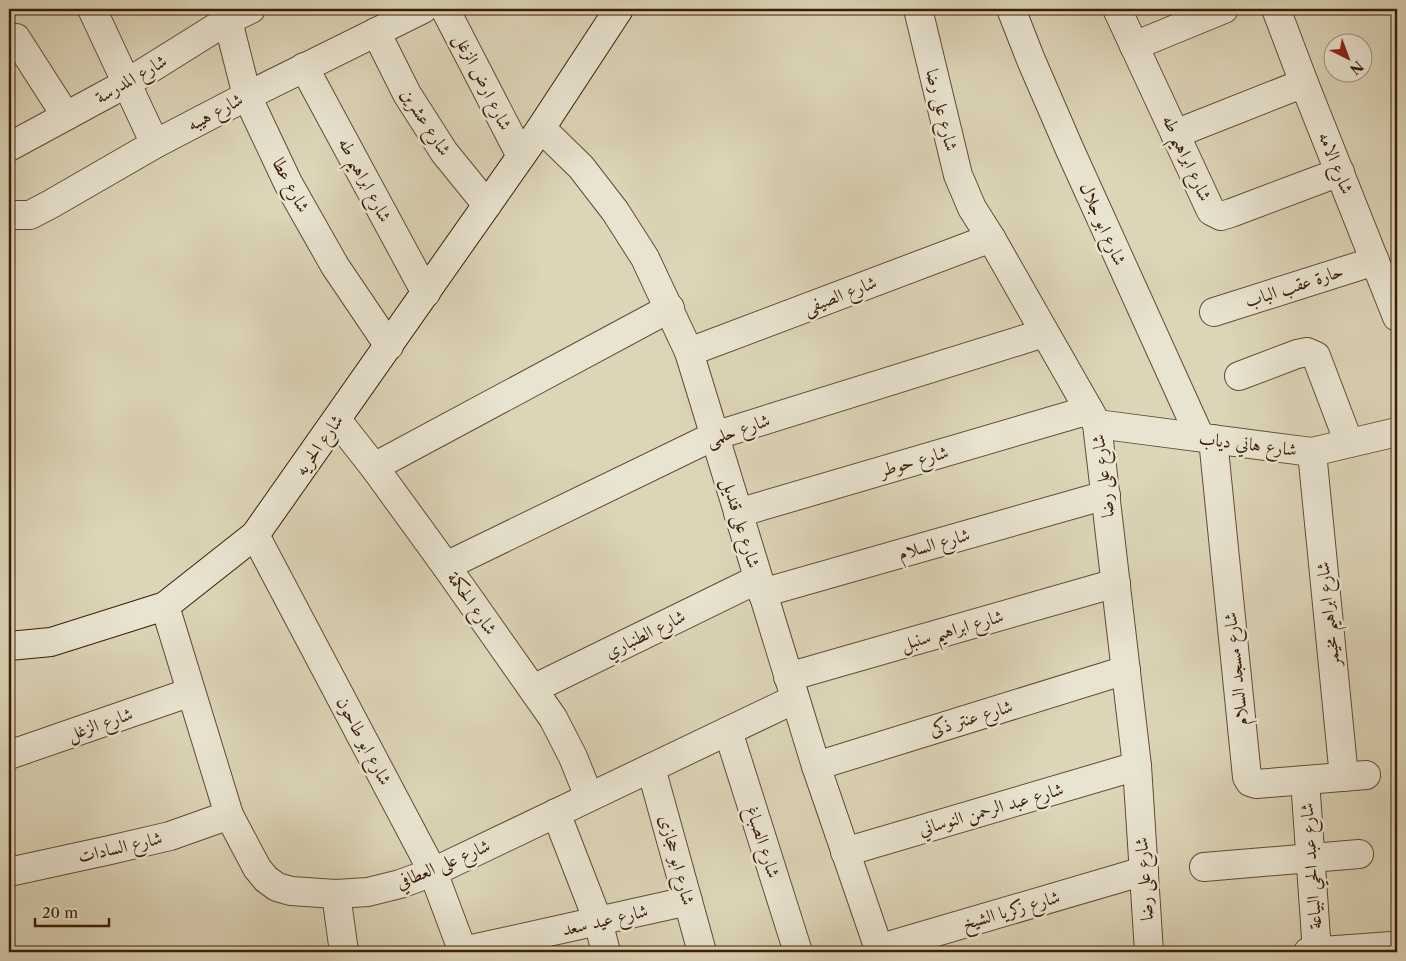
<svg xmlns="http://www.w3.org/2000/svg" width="1406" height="961" font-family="'Libre Caslon Text',Amiri,serif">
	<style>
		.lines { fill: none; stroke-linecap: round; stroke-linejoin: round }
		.street-casing { stroke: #644b31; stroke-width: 30 }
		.secondary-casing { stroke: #3b1d04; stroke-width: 30 }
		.street { stroke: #e9e4d1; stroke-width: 28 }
		.secondary { stroke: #e9e4d1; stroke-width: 28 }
		.labels { text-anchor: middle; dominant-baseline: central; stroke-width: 5; stroke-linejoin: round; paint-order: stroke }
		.street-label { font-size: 18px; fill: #3b1d04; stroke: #e9e4d1 }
	</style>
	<rect width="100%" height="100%" fill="#ddd5b8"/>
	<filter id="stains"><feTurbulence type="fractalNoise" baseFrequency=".004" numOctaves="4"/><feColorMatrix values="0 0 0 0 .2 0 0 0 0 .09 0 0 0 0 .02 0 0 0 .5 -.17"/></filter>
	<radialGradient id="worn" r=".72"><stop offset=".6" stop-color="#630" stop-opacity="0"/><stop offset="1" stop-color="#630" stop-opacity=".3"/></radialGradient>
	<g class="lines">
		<defs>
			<g id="street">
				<path d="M92,9L155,144"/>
				<path d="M225,9L247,96L288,183L335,266L389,346"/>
				<path d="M445,9L521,156"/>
				<path d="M918,9L958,175L972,208L991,238L1097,424L1137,766L1149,952"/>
				<path d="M1011,9L1031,60L1070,150L1200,437"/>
				<path d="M1117,9L1211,211L1221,216L1231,213L1340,172"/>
				<path d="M1276,9L1304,83L1397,317"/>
				<path d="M376,32L407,94L444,152L487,205"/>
				<path d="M16,38L66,116"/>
				<path d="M1134,46L1224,9"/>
				<path d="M304,67L426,293"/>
				<path d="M541,128L581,167L615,211L645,258L689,352L816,766L880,952"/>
				<path d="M1175,134L1304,83"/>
				<path d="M9,147L127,83L228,20L251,9"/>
				<path d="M9,215H30L51,204L155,144L247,96L423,9"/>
				<path d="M1214,312L1375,261"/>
				<path d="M689,352L991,238"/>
				<path d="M1239,376L1297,354L1307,352L1316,356L1349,443"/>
				<path d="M337,420L374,467L446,566L553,718L573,757L589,797"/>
				<path d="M1097,424L1312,452L1397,432"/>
				<path d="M1213,439L1247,777L1250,782L1256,784L1366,775"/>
				<path d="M1312,452L1344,777"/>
				<path d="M374,467L670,308"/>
				<path d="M738,513L1089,410"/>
				<path d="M255,535L433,872L463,952"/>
				<path d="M446,566L714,436L1044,333"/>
				<path d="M762,593L1106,495"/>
				<path d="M165,606L229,815L257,868L266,879L277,887L291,891L336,894L368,892L400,884L433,872L795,699"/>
				<path d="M788,677L1116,583"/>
				<path d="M533,689L758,579"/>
				<path d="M728,731L798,952"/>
				<path d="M9,755L191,692"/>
				<path d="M816,766L1126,670"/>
				<path d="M651,768L702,952"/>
				<path d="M1305,780L1317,952"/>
				<path d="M556,813L598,921L606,952"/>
				<path d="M845,852L1137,766"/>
				<path d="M1204,867L1359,854"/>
				<path d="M9,872L110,850L170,836L229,815"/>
				<path d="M336,894L344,952"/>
				<path d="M878,949L1144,871"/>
				<path d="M463,951L688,901"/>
				<path d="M1308,952L1392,946"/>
			</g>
			<path id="secondary" d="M9,646L51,642L165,606L255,535L541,128L619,9"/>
		</defs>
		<!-- street casing -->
		<use href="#street" class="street-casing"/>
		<!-- secondary casing -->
		<use href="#secondary" class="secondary-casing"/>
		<!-- street -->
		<use href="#street" class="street"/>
		<!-- secondary -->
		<use href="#secondary" class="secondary"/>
	</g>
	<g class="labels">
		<!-- street labels -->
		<g class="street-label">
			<text transform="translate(131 79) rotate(-30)">شارع المدرسة</text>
			<text transform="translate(483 82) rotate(63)">شارع ارض الزغل</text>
			<text transform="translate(942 110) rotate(76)">شارع على رضا</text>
			<text transform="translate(215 112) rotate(-28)">شارع هيبه</text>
			<text transform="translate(426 122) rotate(57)">شارع عشرين</text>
			<text transform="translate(1187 158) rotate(65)">شارع ابراهيم طه</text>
			<text transform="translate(1336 163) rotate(68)">شارع الامه</text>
			<text transform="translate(365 180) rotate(62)">شارع ابراهيم طه</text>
			<text transform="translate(291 185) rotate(62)">شارع عطا</text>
			<text transform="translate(1103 224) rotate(66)">شارع ابو جلال</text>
			<text transform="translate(1294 286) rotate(-18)">حارة عقب الباب</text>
			<text transform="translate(840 295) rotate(-21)">شارع الصيفى</text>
			<text transform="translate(738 430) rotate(-19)">شارع حلمى</text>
			<text transform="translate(1248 444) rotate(7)">شارع هاني دياب</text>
			<text transform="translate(319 445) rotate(-55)">شارع الحريه</text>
			<text transform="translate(914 461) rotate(-16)">شارع حوطر</text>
			<text transform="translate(1103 476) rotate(-97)">شارع على رضا</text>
			<text transform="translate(741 523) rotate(73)">شارع على قنديل</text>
			<text transform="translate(934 544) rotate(-16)">شارع السلام</text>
			<text transform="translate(472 603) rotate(55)">شارع الحكمة</text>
			<text transform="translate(1328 614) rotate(-96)">شارع ابراهيم مخيمر</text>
			<text transform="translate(952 630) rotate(-16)">شارع ابراهيم سنبل</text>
			<text transform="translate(645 634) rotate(-26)">شارع الطنباري</text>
			<text transform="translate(1236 669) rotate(-96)">شارع مسجد السلام</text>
			<text transform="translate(971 718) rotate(-17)">شارع عنتر ذكى</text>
			<text transform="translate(100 724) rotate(-19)">شارع الزغل</text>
			<text transform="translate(364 741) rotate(62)">شارع ابو طاحون</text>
			<text transform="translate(991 809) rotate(-16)">شارع عبد الرحمن النوساني</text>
			<text transform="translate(763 842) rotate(72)">شارع الصباغ</text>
			<text transform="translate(120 847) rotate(-13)">شارع السادات</text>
			<text transform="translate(677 860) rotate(75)">شارع ابو حجازى</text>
			<text transform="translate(443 864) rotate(-23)">شارع على العطافي</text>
			<text transform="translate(1311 866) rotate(-94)">شارع عبد الحي البياعة</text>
			<text transform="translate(1144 879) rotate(-94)">شارع على رضا</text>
			<text transform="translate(1011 910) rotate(-16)">شارع زكريا الشيخ</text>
			<text transform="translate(605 920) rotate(-13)">شارع عيد سعد</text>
		</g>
	</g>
	<!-- margin -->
	<rect width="1406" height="961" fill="none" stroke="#ddd5b8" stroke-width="30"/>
	<rect x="10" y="10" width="1386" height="941" fill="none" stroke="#3b1d04" stroke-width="2.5"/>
	<rect x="15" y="15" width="1376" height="931" fill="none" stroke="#3b1d04"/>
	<!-- north arrow -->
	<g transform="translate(1348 58) rotate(138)"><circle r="24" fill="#e9e4d1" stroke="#a3947f"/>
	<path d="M0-4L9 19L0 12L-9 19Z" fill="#8f2418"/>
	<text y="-8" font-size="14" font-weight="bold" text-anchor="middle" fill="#3b1d04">N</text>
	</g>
	<!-- scale -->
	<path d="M35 918v8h74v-8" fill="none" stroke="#3b1d04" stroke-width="2.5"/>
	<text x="42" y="918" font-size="15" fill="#3b1d04" stroke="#e9e4d1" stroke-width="4" paint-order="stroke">20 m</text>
	<rect width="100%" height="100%" filter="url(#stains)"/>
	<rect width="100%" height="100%" fill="url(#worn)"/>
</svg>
